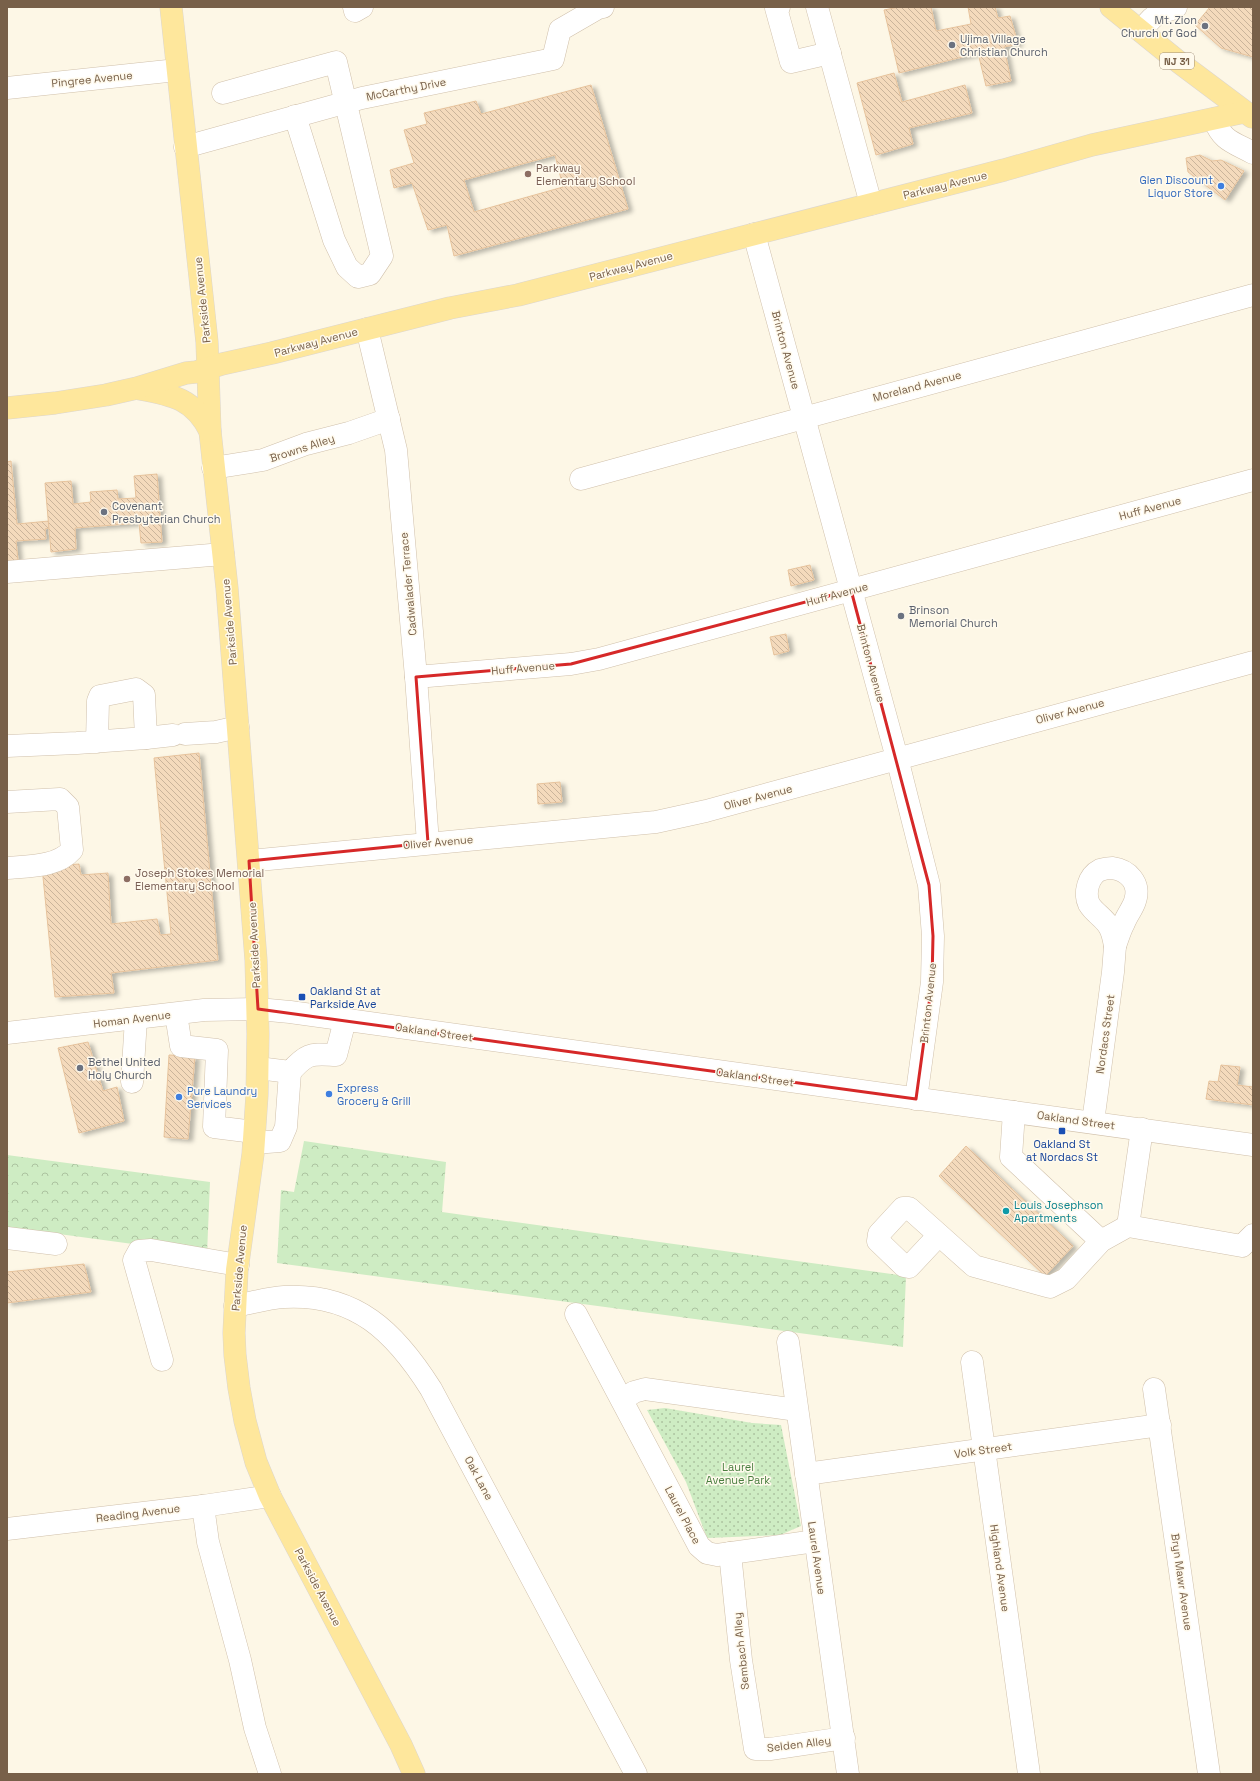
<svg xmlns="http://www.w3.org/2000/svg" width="1260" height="1781" font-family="'Space Grotesk',sans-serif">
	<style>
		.forest { fill: url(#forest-crowns) }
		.park { fill: url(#park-dots) }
		.building { fill: url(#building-back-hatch); stroke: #e7c39c; fill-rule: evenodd; filter: url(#shadow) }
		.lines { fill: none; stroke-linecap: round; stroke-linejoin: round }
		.minor-casing { stroke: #d0c0ab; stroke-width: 23 }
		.major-casing { stroke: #dcd6d0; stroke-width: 23 }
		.minor { stroke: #fff; stroke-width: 22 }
		.major { stroke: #fee79c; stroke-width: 22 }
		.marked { fill: none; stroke: #d62828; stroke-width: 3; stroke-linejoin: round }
		.worship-dot { fill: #6b7280; stroke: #fffaed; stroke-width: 1.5 }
		.education-dot { fill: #8d6e63; stroke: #fffaed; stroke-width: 1.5 }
		.shop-dot { fill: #3f7fe0; stroke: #fffaed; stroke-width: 1.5 }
		.transit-dot { fill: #1a4fb4; stroke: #fffaed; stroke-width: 1.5 }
		.culture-dot { fill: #0f9aa8; stroke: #fffaed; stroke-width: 1.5 }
		.labels { text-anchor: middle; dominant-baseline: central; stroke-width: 3; stroke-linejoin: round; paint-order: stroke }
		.shield { fill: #fffaed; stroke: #a08e7a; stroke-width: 1 }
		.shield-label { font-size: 10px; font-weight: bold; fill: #786049 }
		.worship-label { font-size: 11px; fill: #5b616d; stroke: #fffaed; text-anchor: start }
		.street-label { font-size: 11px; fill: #786049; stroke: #fffaed }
		.education-label { font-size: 11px; fill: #785e54; stroke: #fffaed; text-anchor: start }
		.shop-label { font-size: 11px; fill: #366cbe; stroke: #fffaed; text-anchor: start }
		.transit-label { font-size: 11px; fill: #164399; stroke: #fffaed; text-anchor: start }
		.culture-label { font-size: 11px; fill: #0d838f; stroke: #fffaed; text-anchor: start }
		.park-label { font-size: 11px; fill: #4b7f41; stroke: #fffaed }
	</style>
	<defs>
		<pattern id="forest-crowns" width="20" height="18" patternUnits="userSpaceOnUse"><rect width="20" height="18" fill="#ceecc3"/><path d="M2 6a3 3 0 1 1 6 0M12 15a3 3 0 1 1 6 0" fill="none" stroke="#acc3a0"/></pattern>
		<pattern id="park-dots" width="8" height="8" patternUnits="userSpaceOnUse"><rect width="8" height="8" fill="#ceecc3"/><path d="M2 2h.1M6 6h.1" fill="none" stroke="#acc3a0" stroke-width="1.8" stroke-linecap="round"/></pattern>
		<pattern id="building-back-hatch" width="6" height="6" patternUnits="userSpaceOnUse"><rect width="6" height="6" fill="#f4dabc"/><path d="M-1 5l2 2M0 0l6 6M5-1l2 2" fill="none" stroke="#cab49b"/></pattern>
		<filter id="shadow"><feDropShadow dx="4.5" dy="2.5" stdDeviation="2" flood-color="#0004"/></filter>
	</defs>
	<rect width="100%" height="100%" fill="#fdf7e6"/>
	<!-- forest -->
	<g class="forest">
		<path d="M304,1141L446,1162L442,1212L906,1276L903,1347L277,1263L281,1190L294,1192Z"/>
		<path d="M7,1155L210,1182L207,1254L7,1227Z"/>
	</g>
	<!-- park -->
	<path class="park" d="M665,1408L752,1423L781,1425L801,1526L780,1535L707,1538L686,1482L647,1410Z"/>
	<!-- building -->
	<g class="building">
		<path d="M899,7H931L936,31L971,24L968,7H995L998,18L1010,16L1018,44L1004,47L1011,81L986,86L978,53L899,73L884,10Z"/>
		<path d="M1210,7H1253V57L1221,48L1195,25Z"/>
		<path d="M894,73L902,102L965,85L972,113L909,128L913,144L876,155L857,83Z"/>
		<path d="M591,85L628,209L454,256L447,225L428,230L412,183L394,188L390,170L414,163L404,130L427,124L424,113L476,101L481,114ZM555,155L563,187L474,212L464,180Z"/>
		<path d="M1200,155L1212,161L1221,160L1244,171L1225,200L1188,172L1186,158Z"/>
		<path d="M11,461L17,524L49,521V528L45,529L46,539L16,541L18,560L7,561V462Z"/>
		<path d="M157,474L162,542L141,543L139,523L75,528L76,549L51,552L45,483L71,481L73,504L91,502L90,492L117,490L118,499L136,498L134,476Z"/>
		<path d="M810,565L814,580L791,586L788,570Z"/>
		<path d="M786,634L789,651L774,655L770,637Z"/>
		<path d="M199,753L218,960L111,973L114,993L55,997L42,867L79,864L81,875L108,873L111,924L157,919L160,935L171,934L154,758Z"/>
		<path d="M560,782L562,802L538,804L537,784Z"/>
		<path d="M88,1042L103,1091L117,1087L124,1121L79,1133L58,1048Z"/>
		<path d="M169,1055L195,1056L188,1139L164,1137Z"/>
		<path d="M1221,1065L1240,1067L1237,1085L1253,1087V1105L1206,1099L1209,1081L1218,1082Z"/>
		<path d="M966,1146L1073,1246L1045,1276L939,1176Z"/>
		<path d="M84,1264L91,1292L7,1303V1272Z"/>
	</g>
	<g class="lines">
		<defs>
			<g id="minor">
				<path d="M354,7L355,11L362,7"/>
				<path d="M779,7L776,8L791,62L830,53"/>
				<path d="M817,7L871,204"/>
				<path d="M1141,31C1147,24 1152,16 1160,13C1166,10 1170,11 1176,7"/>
				<path d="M7,88L177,70"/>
				<path d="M223,93L336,62L382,256L370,274L358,277L347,267L334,240L295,116"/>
				<path d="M1214,119C1222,141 1233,142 1253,153"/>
				<path d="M185,147L362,98L553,59L560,30L598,8L603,7"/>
				<path d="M754,234L897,758L929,885L933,936L932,982L916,1099"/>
				<path d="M367,329L396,450L416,677L428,843"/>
				<path d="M213,468L263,460L306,444L349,433L389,419"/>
				<path d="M581,479L1253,295"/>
				<path d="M7,572L223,554"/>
				<path d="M416,677L571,664L599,659L1253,480"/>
				<path d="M185,734L216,732L238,727"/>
				<path d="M146,738L173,735"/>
				<path d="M7,746L77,743L146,738L144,695L136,689L100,696L98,701L97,742"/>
				<path d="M7,802L60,799L68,807L72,850C57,867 29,866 7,868"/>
				<path d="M249,861L656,822L706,811L1253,662"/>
				<path d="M1112,868C1128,870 1141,883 1135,901C1133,908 1127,915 1124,923C1120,930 1118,938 1115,946C1114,940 1113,934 1110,928C1105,918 1094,913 1089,904C1084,893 1088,876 1100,870C1103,869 1108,868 1112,868Z"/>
				<path d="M176,1014L181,1046L217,1050L214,1127L254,1132"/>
				<path d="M7,1033L204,1010L258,1009L290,1012L1253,1145"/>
				<path d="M258,1068L290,1072C308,1052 311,1054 336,1055L345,1020"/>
				<path d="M132,1082L136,1019"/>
				<path d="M1014,1112L1011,1157L1101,1241"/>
				<path d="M1093,1122L1113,972L1115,946"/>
				<path d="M254,1143L280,1141L286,1127L290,1072"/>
				<path d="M1128,1226L1142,1129"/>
				<path d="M939,1235L909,1267L904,1266L878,1241L879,1234L903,1208H909L974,1266L1050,1287L1066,1279L1101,1241L1128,1226L1242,1246L1253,1235"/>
				<path d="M7,1238L56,1244"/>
				<path d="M235,1306C251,1303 268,1298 284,1297C356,1293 395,1332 431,1389L636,1774"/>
				<path d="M576,1314L699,1546L707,1553L717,1555L815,1541"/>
				<path d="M788,1342L848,1774"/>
				<path d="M162,1360L134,1260L139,1251L151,1250L238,1265"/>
				<path d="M972,1362L1029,1774"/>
				<path d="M1154,1389L1209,1774"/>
				<path d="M622,1400L634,1392L645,1389L797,1410"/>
				<path d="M806,1474L1160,1425"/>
				<path d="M203,1506L208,1542L240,1660L255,1728L270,1774"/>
				<path d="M7,1529L203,1506L270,1496"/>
				<path d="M730,1553L741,1660L755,1749H770L844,1738"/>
			</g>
			<g id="major">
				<path d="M171,7L207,342L210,431L227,588L256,960L258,1034L257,1095L253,1154L237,1270L234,1333L235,1355L239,1388L245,1421L256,1462L270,1496L401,1745L414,1774"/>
				<path d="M1111,7L1180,63L1252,117"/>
				<path d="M140,389C173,395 194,399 210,431"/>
				<path d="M7,408L55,403L106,395L137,388L186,373L196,372L222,364L272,353L450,308L518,295L1004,170L1092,145L1244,112"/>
			</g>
		</defs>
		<!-- minor casing -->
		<use href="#minor" class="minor-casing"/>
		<!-- major casing -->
		<use href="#major" class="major-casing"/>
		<!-- minor -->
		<use href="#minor" class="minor"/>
		<!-- major -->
		<use href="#major" class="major"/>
	</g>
	<!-- marked area -->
	<path class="marked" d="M851,590L929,885L933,936L932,982L916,1099L258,1009L249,861L428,843L416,677L571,664Z"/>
	<!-- markers -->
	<g class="worship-dot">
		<circle cx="1205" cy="26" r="4"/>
		<circle cx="952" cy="45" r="4"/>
		<circle cx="104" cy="512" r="4"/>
		<circle cx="901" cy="616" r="4"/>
		<circle cx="80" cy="1068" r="4"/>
	</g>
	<g class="education-dot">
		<circle cx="528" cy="174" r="4"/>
		<circle cx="127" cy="879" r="4"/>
	</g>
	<g class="shop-dot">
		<circle cx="1221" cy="186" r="4"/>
		<circle cx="329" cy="1094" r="4"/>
		<circle cx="179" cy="1097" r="4"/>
	</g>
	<g class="transit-dot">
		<rect x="298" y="993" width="8" height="8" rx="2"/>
		<rect x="1058" y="1127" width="8" height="8" rx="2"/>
	</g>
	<circle class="culture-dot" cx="1006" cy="1211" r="4"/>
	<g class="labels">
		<!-- shield labels -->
		<rect class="shield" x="1160" y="53" width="34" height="16" rx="3"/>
		<g class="shield-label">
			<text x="1177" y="61">NJ 31</text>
		</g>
		<!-- worship labels -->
		<g class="worship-label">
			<text x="1197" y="20" text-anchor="end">Mt. Zion<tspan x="1197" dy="13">Church of God</tspan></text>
			<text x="960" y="39">Ujima Village<tspan x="960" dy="13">Christian Church</tspan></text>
			<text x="112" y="506">Covenant<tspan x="112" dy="13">Presbyterian Church</tspan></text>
			<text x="909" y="610">Brinson<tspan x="909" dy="13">Memorial Church</tspan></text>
			<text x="88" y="1062">Bethel United<tspan x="88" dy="13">Holy Church</tspan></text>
		</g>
		<!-- street labels -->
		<g class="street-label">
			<text transform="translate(92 79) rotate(-6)">Pingree Avenue</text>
			<text transform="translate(406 89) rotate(-11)">McCarthy Drive</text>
			<text transform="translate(945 185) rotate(-14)">Parkway Avenue</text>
			<text transform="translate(631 266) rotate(-15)">Parkway Avenue</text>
			<text transform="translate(202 300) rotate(-96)">Parkside Avenue</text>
			<text transform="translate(316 342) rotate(-15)">Parkway Avenue</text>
			<text transform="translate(786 350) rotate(75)">Brinton Avenue</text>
			<text transform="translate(917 386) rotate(-15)">Moreland Avenue</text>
			<text transform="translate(302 448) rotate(-18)">Browns Alley</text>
			<text transform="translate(1150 508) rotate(-15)">Huff Avenue</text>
			<text transform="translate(408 584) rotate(-95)">Cadwalader Terrace</text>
			<text transform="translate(837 594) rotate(-15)">Huff Avenue</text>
			<text transform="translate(229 622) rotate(-95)">Parkside Avenue</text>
			<text transform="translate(871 663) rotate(75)">Brinton Avenue</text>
			<text transform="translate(523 668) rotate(-5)">Huff Avenue</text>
			<text transform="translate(1070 711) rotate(-15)">Oliver Avenue</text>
			<text transform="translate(758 797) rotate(-15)">Oliver Avenue</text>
			<text transform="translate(438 842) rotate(-5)">Oliver Avenue</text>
			<text transform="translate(254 945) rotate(-93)">Parkside Avenue</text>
			<text transform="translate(928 1003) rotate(-84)">Brinton Avenue</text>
			<text transform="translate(132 1019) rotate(-7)">Homan Avenue</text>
			<text transform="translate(434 1032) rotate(8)">Oakland Street</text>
			<text transform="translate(1105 1034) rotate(-82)">Nordacs Street</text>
			<text transform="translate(755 1077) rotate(8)">Oakland Street</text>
			<text transform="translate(1076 1120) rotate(8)">Oakland Street</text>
			<text transform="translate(239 1268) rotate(-85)">Parkside Avenue</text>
			<text transform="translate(983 1450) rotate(-8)">Volk Street</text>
			<text transform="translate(479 1478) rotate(62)">Oak Lane</text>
			<text transform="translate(138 1513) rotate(-7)">Reading Avenue</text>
			<text transform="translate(683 1515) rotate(62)">Laurel Place</text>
			<text transform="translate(817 1558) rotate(82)">Laurel Avenue</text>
			<text transform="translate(1000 1568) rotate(82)">Highland Avenue</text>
			<text transform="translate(1182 1582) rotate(82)">Bryn Mawr Avenue</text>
			<text transform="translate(318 1587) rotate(62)">Parkside Avenue</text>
			<text transform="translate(741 1651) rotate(-96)">Sembach Alley</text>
			<text transform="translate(799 1744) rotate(-7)">Selden Alley</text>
		</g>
		<!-- education labels -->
		<g class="education-label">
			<text x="536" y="168">Parkway<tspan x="536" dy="13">Elementary School</tspan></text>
			<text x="135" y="873">Joseph Stokes Memorial<tspan x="135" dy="13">Elementary School</tspan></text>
		</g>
		<!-- shop labels -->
		<g class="shop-label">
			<text x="1213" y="180" text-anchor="end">Glen Discount<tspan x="1213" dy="13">Liquor Store</tspan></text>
			<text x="337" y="1088">Express<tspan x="337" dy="13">Grocery &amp; Grill</tspan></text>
			<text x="187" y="1091">Pure Laundry<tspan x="187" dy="13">Services</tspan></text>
		</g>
		<!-- transit labels -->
		<g class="transit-label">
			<text x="310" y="991">Oakland St at<tspan x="310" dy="13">Parkside Ave</tspan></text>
			<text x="1062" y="1144" text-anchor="middle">Oakland St<tspan x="1062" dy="13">at Nordacs St</tspan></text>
		</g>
		<!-- culture labels -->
		<g class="culture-label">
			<text x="1014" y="1205">Louis Josephson<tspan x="1014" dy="13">Apartments</tspan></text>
		</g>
		<!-- park labels -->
		<g class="park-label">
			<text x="738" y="1467">Laurel<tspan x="738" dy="13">Avenue Park</tspan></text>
		</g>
	</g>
	<!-- border -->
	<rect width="1260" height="1781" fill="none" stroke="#786049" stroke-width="16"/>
</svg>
